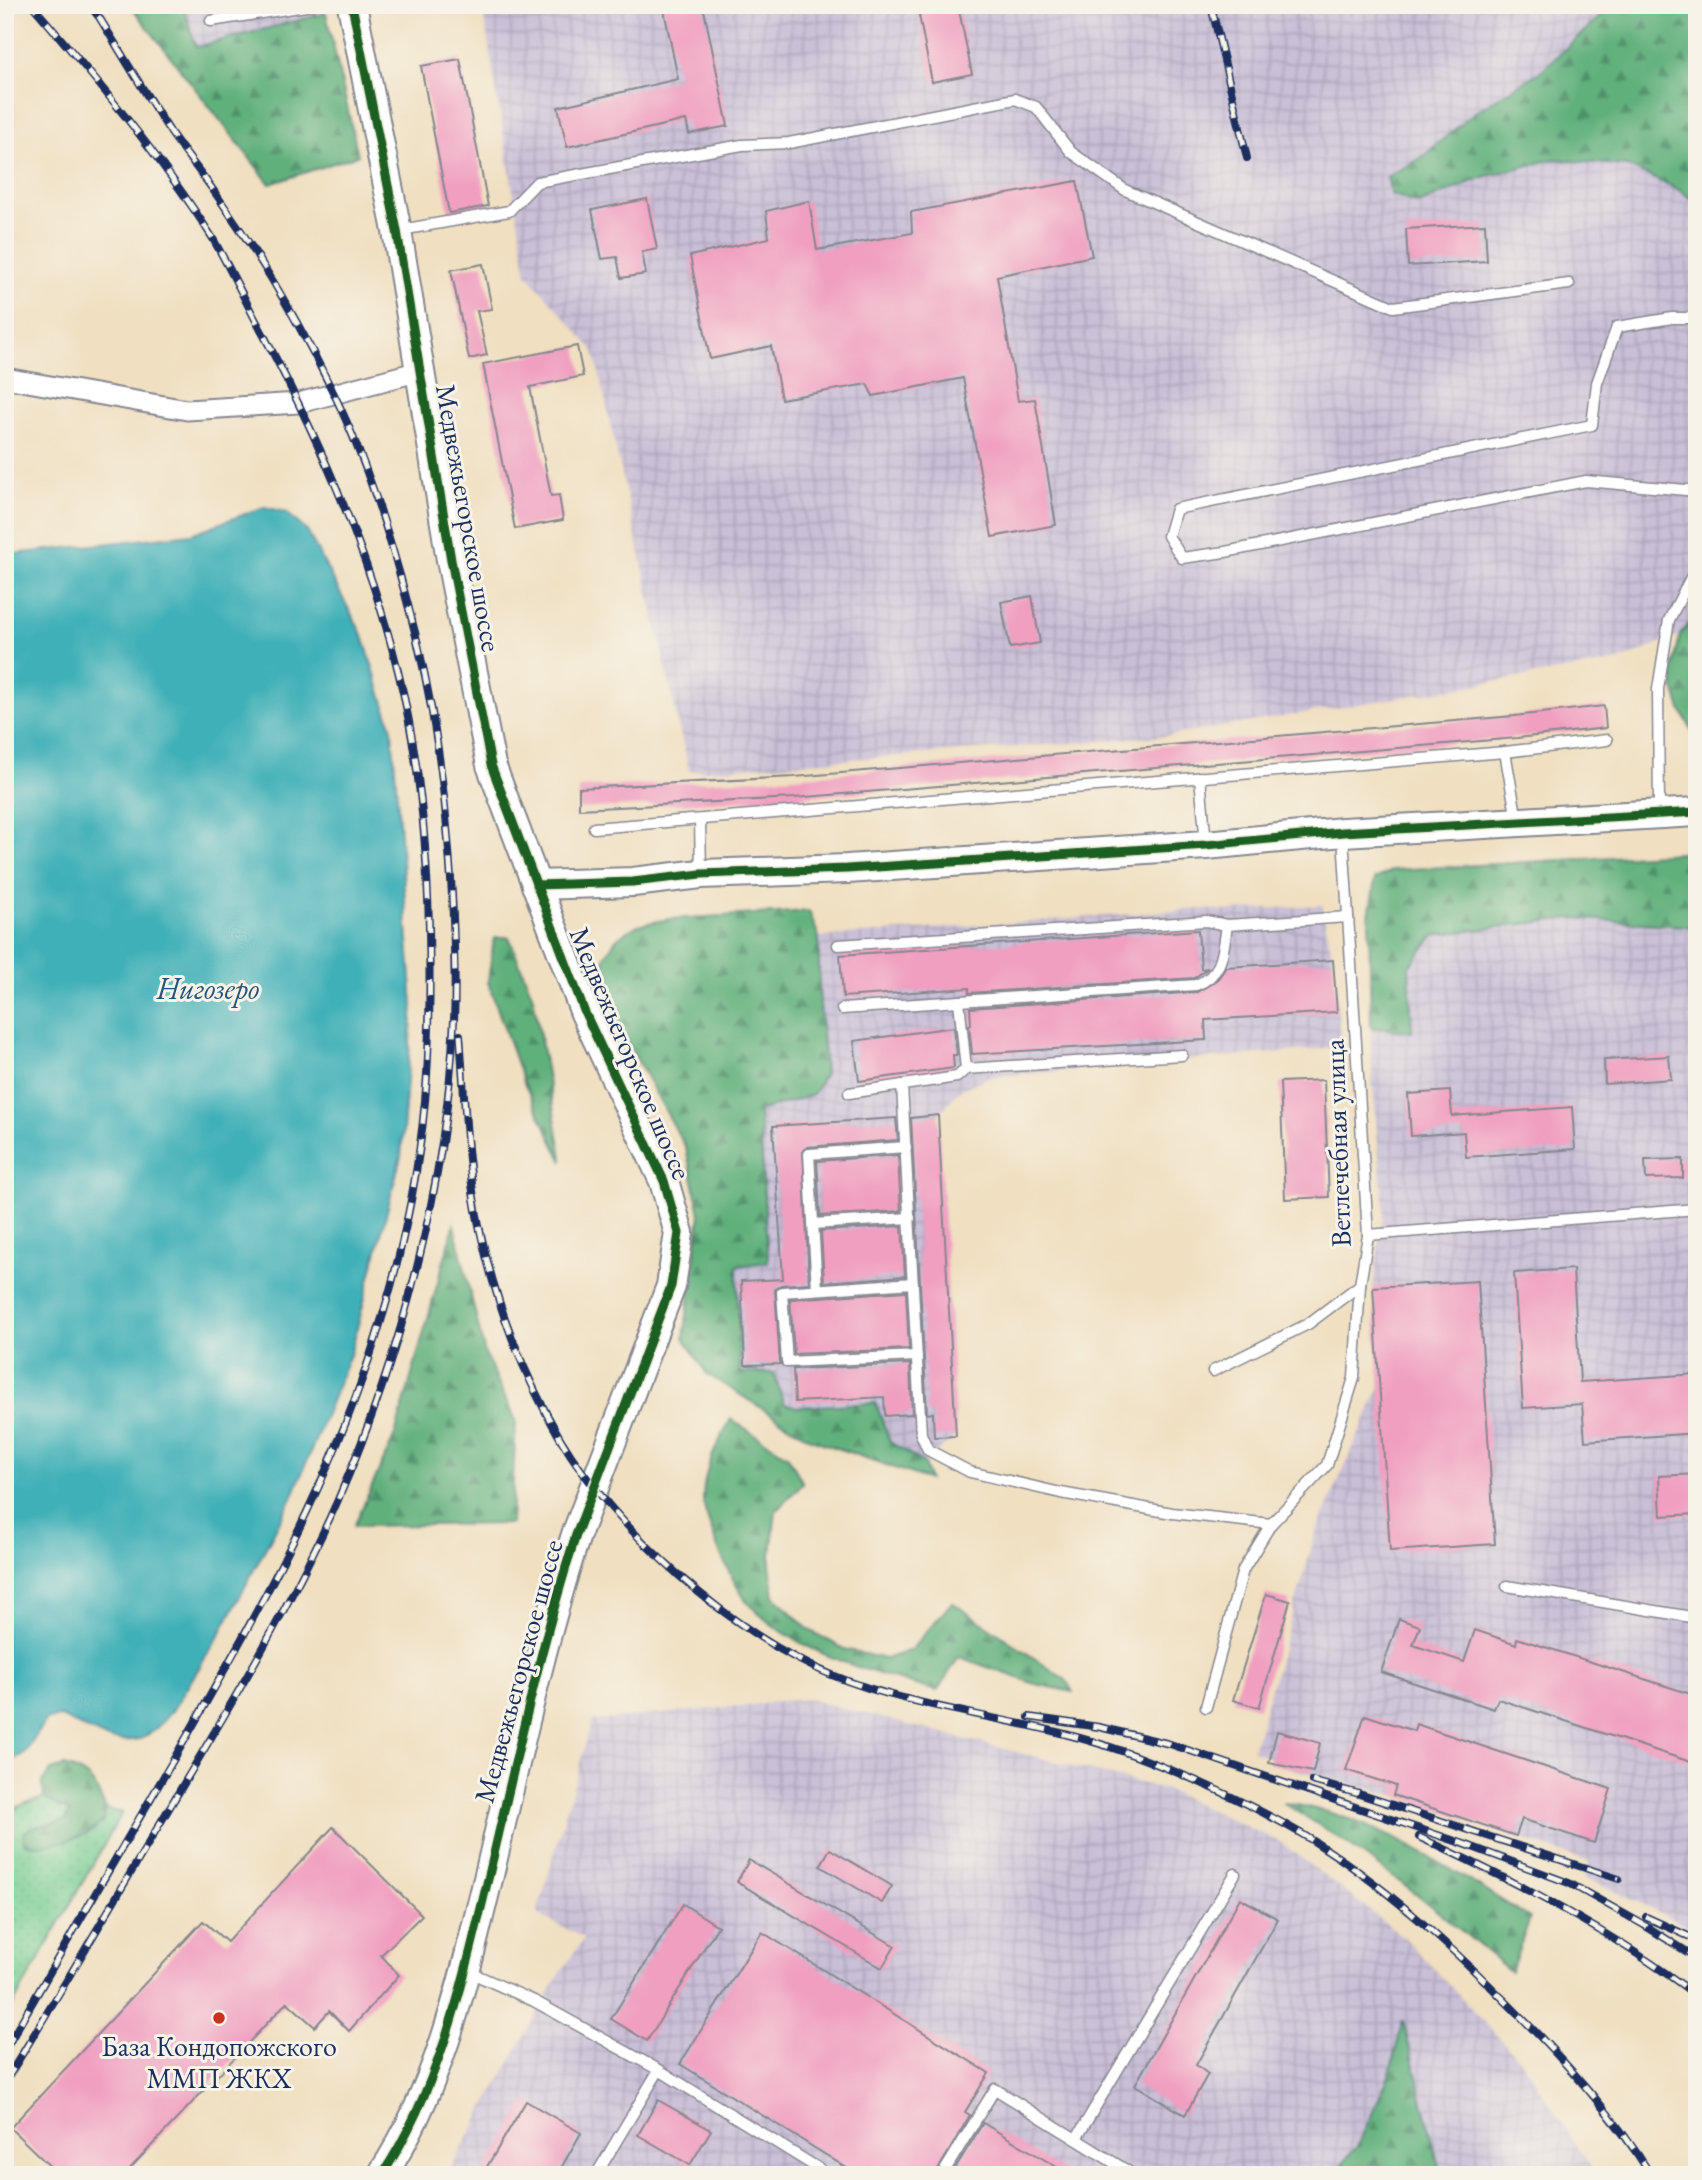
<svg xmlns="http://www.w3.org/2000/svg" width="1702" height="2180" font-family="'EB Garamond',serif">
	<style>
		.industrial { fill: url(#industrial-grid) }
		.grass { fill: url(#grass-dots); stroke: #487e78; stroke-width: 2 }
		.forest { fill: url(#forest-firs); stroke: #3e706d; stroke-width: 2 }
		.water { fill: #40b0b8; stroke: #2e708b; stroke-width: 2 }
		.building { fill: #f09fc0 }
		.lines { fill: none; stroke-linecap: round; stroke-linejoin: round }
		.lane-casing { stroke: #86878f; stroke-width: 13 }
		.street-casing { stroke: #86878f; stroke-width: 23 }
		.secondary-casing { stroke: #86878f; stroke-width: 32 }
		.lane { stroke: #fff; stroke-width: 10 }
		.street { stroke: #fff; stroke-width: 19 }
		.secondary { stroke: #fff; stroke-width: 28 }
		.rail-casing { stroke: #1b2f5e; stroke-width: 8 }
		.rail { stroke: #f7f3e8; stroke-width: 5; stroke-dasharray: 16; stroke-linecap: butt }
		.cycleway-casing { stroke: #f7f3e8; stroke-width: 13 }
		.cycleway { stroke: #1b5e20; stroke-width: 9 }
		.poi-dot { fill: #c8321e; stroke: #f7f3e8; stroke-width: 2.5 }
		.labels { text-anchor: middle; dominant-baseline: central; stroke-width: 6; stroke-linejoin: round; paint-order: stroke }
		.street-label { font-size: 28px; fill: #1b2f5e; stroke: #f7f3e8 }
		.poi-label { font-size: 28px; fill: #1b2f5e; stroke: #f7f3e8 }
		.water-label { font-size: 30px; font-style: italic; fill: #265679; stroke: #f7f3e8 }
	</style>
	<defs>
		<pattern id="industrial-grid" width="8" height="8" patternUnits="userSpaceOnUse" patternTransform="scale(1.75)"><rect width="8" height="8" fill="#c9bfd7"/><path d="M0 4h8M4 0v8" fill="none" stroke="#aca4bb"/></pattern>
		<pattern id="grass-dots" width="8" height="8" patternUnits="userSpaceOnUse" patternTransform="scale(1.75)"><rect width="8" height="8" fill="#76cd92"/><path d="M2 2h.1M6 6h.1" fill="none" stroke="#66b080" stroke-width="1.8" stroke-linecap="round"/></pattern>
		<pattern id="forest-firs" width="22" height="20" patternUnits="userSpaceOnUse" patternTransform="scale(1.75)"><rect width="22" height="20" fill="#60b07c"/><path d="M5 1l3.5 6h-7zM16 11l3.5 6h-7z" fill="#4e9069"/></pattern>
	</defs>
	<rect width="100%" height="100%" fill="#f7f3e8"/>
	<filter id="ink" filterUnits="userSpaceOnUse"><feTurbulence type="fractalNoise" baseFrequency=".0143" numOctaves="2"/><feDisplacementMap in="SourceGraphic" scale="14" xChannelSelector="R" yChannelSelector="G"/><feConvolveMatrix kernelMatrix="1 2 1 2 8 2 1 2 1" color-interpolation-filters="sRGB"/></filter>
	<filter id="wash" filterUnits="userSpaceOnUse"><feTurbulence type="fractalNoise" baseFrequency=".00686" numOctaves="4" result="noise"/><feDisplacementMap in="SourceGraphic" scale="28" xChannelSelector="R" yChannelSelector="G"/><feGaussianBlur stdDeviation="1.57" result="paint"/><feColorMatrix in="noise" values="0 0 0 0 0 0 0 0 0 0 0 0 0 0 0 0 0 1.4 0 .05"/><feComposite in="paint" operator="in"/></filter>
	<g filter="url(#wash)">
		<rect width="100%" height="100%" fill="#f0dfc0"/>
		<!-- industrial -->
		<g class="industrial">
			<path d="M183,5H324L326,13L196,47Z"/>
			<path d="M482,5H1613L1541,71L1475,112L1422,157L1387,177L1418,204L1483,177L1554,159L1627,166L1677,189L1697,202V614L1680,635L1619,661L1166,736L689,771L594,351L527,274Z"/>
			<path d="M1322,905L1333,960L1341,1047L989,1077L959,1090L938,1115L956,1436L924,1463L890,1442L876,1403L798,1407L784,1404L740,1372L737,1265L768,1262L759,1111L813,1095L819,990V937L1199,909L1230,911Z"/>
			<path d="M1572,918L1697,927V1930L1584,1877L1589,1862L1393,1795L1269,1763L1270,1758L1253,1750L1316,1532L1380,1386L1373,1287L1384,1209L1372,1078L1371,1027L1412,1032L1409,967L1434,935Z"/>
			<path d="M807,1699L1167,1790L1282,1843L1405,1938L1522,2062L1596,2175H447L556,1980L584,1938L537,1914L592,1721Z"/>
		</g>
		<!-- grass -->
		<path class="grass" d="M44,1798L69,1811L67,1820L30,1828L102,1822L106,1809L122,1813L5,2019V1813L26,1803Z"/>
		<!-- forest -->
		<g class="forest">
			<path d="M130,5H183L196,47L326,13L358,155L270,184Z"/>
			<path d="M1613,5H1697V202L1677,189L1627,166L1554,159L1483,177L1418,204L1391,194L1387,177L1422,157L1475,112L1541,71Z"/>
			<path d="M1697,614V740L1681,710L1671,678L1680,635Z"/>
			<path d="M1697,852V927L1572,918L1434,935L1409,967L1412,1032L1371,1027L1369,916L1375,879L1393,870Z"/>
			<path d="M809,911L819,937V990L825,1073L813,1095L759,1111L768,1262L737,1266L740,1372L774,1373L784,1404L798,1407L876,1403L890,1442L924,1463L929,1480L811,1439L707,1374L684,1338L700,1214L686,1148L619,1027L605,980L604,958L617,938L638,925L669,919Z"/>
			<path d="M509,937L533,997L563,1162L523,1081L488,982L494,938Z"/>
			<path d="M454,1225L485,1354L516,1421L511,1524L354,1526L395,1435Z"/>
			<path d="M731,1419L788,1456L803,1483L776,1511L770,1564L774,1596L809,1630L844,1649L885,1659L911,1650L952,1602L1066,1680L1073,1692L1035,1684L959,1657L937,1691C874,1673 798,1655 750,1605C738,1592 721,1557 715,1540C712,1528 703,1511 703,1499C703,1470 717,1444 731,1419Z"/>
			<path d="M64,1766C92,1773 95,1785 106,1809C105,1813 104,1817 103,1820C92,1838 43,1850 24,1843L23,1835L30,1828L67,1820L69,1811L44,1798L42,1783L51,1770Z"/>
			<path d="M1283,1803C1369,1812 1458,1874 1530,1918L1511,1972C1439,1911 1365,1851 1283,1803Z"/>
			<path d="M1403,2021L1441,2175H1334L1358,2145L1389,2076Z"/>
		</g>
		<!-- water -->
		<path class="water" d="M264,507L286,512L307,531L363,636L392,729L413,1005L401,1156L351,1352L292,1498L219,1636L172,1711L154,1731L140,1739L125,1741L108,1739L61,1717L48,1719L41,1727L26,1752L5,1765V555L191,534Z"/>
		<g id="blocks">
			<!-- building -->
			<g class="building">
				<path d="M663,5H703L728,126L689,134L686,120L567,147L558,107L678,79Z"/>
				<path d="M917,5H958L972,74L932,82Z"/>
				<path d="M460,59L488,206L449,213L421,66Z"/>
				<path d="M1077,181L1092,256L997,276L1018,401L1035,399L1056,525L992,537L963,378L873,396L867,384L781,399L771,346L710,359L690,256L769,238L766,211L809,201L817,250L912,233L911,212Z"/>
				<path d="M647,199L657,249L642,252L646,274L621,278L617,257L602,259L592,210Z"/>
				<path d="M1485,224L1487,261L1408,266L1406,229Z"/>
				<path d="M483,264L492,309L477,311L487,355L469,359L451,270Z"/>
				<path d="M577,346L583,376L530,387L551,496L559,495L563,520L515,529L483,364Z"/>
				<path d="M1032,596L1040,643L1010,648L1001,602Z"/>
				<path d="M1604,706L1606,728L1517,738L794,798L579,809V788L794,777L1514,716Z"/>
				<path d="M1198,930L1201,969L1208,968L1194,978L969,993V988L843,997L840,955Z"/>
				<path d="M1333,960L1337,1012L1205,1020L1206,1040L972,1054L969,1025H971L970,1008L1197,992L1217,980L1226,967Z"/>
				<path d="M954,1027L957,1055H953L954,1068L859,1081L854,1041Z"/>
				<path d="M1669,1056L1671,1079L1605,1084L1604,1060Z"/>
				<path d="M1324,1080L1329,1197L1285,1199L1280,1082Z"/>
				<path d="M1450,1091L1452,1116L1572,1107L1575,1149L1466,1157L1464,1132L1411,1136L1408,1094Z"/>
				<path d="M938,1115L956,1436L934,1437L933,1413L927,1414L911,1118Z"/>
				<path d="M896,1118L898,1140L808,1147L803,1150L809,1283L781,1285L775,1289L780,1364L745,1365L741,1281L783,1279L773,1126Z"/>
				<path d="M898,1155L901,1211L820,1216L817,1161Z"/>
				<path d="M1683,1159V1178L1646,1179L1645,1160Z"/>
				<path d="M902,1226L905,1276L824,1282L821,1231Z"/>
				<path d="M1573,1269L1580,1382L1697,1374V1433L1585,1441L1582,1404L1523,1408L1514,1273Z"/>
				<path d="M1478,1281L1495,1544L1390,1551L1373,1287Z"/>
				<path d="M906,1291L909,1349L794,1354L790,1299Z"/>
				<path d="M910,1364L912,1414L885,1416L884,1397L795,1402L793,1369Z"/>
				<path d="M1697,1474V1514L1661,1516L1659,1476Z"/>
				<path d="M1266,1594L1290,1601L1259,1708L1233,1700Z"/>
				<path d="M1399,1619L1420,1626L1413,1645L1464,1662L1475,1630L1516,1644L1517,1638L1697,1696V1764L1498,1699L1494,1709L1381,1672Z"/>
				<path d="M1365,1715L1414,1731L1416,1724L1611,1789L1594,1843L1522,1819L1516,1836L1393,1795L1396,1786L1346,1770Z"/>
				<path d="M1277,1731L1320,1743L1313,1772L1269,1763Z"/>
				<path d="M333,1827L422,1915L381,1955L399,1975L349,2031L329,2011L315,2027L287,2002L124,2175H59L10,2128L203,1921L227,1942Z"/>
				<path d="M830,1849L892,1886L882,1903L820,1866Z"/>
				<path d="M749,1860L895,1946L882,1968L737,1882Z"/>
				<path d="M1240,1898L1278,1919L1196,2065L1208,2074L1185,2115L1135,2085Z"/>
				<path d="M683,1904L718,1926L647,2041L611,2019Z"/>
				<path d="M762,1932L989,2073L965,2112L970,2115L935,2175H858L680,2064Z"/>
				<path d="M658,2100L711,2130L690,2165L638,2135Z"/>
				<path d="M526,2101L581,2133L557,2175H482Z"/>
				<path d="M983,2123L1070,2175H951Z"/>
			</g>
		</g>
	</g>
	<g filter="url(#ink)">
		<use href="#blocks" fill-opacity="0" stroke="#86878f" stroke-width="2"/>
		<g class="lines">
			<defs>
				<g id="lane">
					<path d="M211,21L312,5"/>
					<path d="M401,230L509,211L537,182L742,145L789,143L1015,99L1036,107L1071,152L1125,190L1393,307L1569,284"/>
					<path d="M1697,318H1672L1617,327L1597,383L1592,425L1176,509L1168,536L1182,558L1225,552L1586,481L1697,491"/>
					<path d="M1505,752L1517,820"/>
					<path d="M1200,777L1206,844"/>
					<path d="M1659,812L1658,689L1669,620L1697,566"/>
					<path d="M700,820L701,873"/>
					<path d="M594,828L1505,752L1607,740"/>
					<path d="M838,945L1206,921L1227,925L1348,917"/>
					<path d="M959,1001L966,1069L1182,1055"/>
					<path d="M842,1009L1196,985C1224,975 1223,950 1227,925"/>
					<path d="M902,1085L921,1434L928,1450L970,1472L1061,1493L1172,1513L1271,1524"/>
					<path d="M849,1093L957,1077L966,1069"/>
					<path d="M813,1224L910,1218"/>
					<path d="M1368,1235L1697,1209"/>
					<path d="M913,1283L782,1292L787,1362L917,1356"/>
					<path d="M817,1289L809,1154L906,1147"/>
					<path d="M1213,1371L1308,1324L1360,1285"/>
					<path d="M1507,1586L1697,1618"/>
					<path d="M1206,1707L1243,1570L1271,1524L1327,1465L1354,1378L1360,1285L1368,1235L1343,836"/>
					<path d="M467,1971L534,2001L659,2070L829,2175"/>
					<path d="M1076,2139L1235,1874"/>
					<path d="M596,2175L659,2070"/>
					<path d="M942,2175L995,2089L1134,2175"/>
				</g>
				<path id="street" d="M5,378L187,410L299,403L420,371"/>
				<g id="secondary">
					<path d="M352,5L397,231L451,560L491,765L585,1013L664,1181L679,1233L671,1286L576,1535C540,1646 516,1761 489,1875C464,1978 441,2085 382,2175"/>
					<path d="M536,885L633,882L701,874L847,869L1206,845L1343,832L1697,812"/>
				</g>
			</defs>
			<!-- lane casing -->
			<use href="#lane" class="lane-casing"/>
			<!-- street casing -->
			<use href="#street" class="street-casing"/>
			<!-- secondary casing -->
			<use href="#secondary" class="secondary-casing"/>
			<!-- lane -->
			<use href="#lane" class="lane"/>
			<!-- street -->
			<use href="#street" class="street"/>
			<!-- secondary -->
			<use href="#secondary" class="secondary"/>
			<defs>
				<g id="rail">
					<path d="M1211,5L1247,158"/>
					<path d="M460,1035C465,1100 466,1167 480,1230C495,1301 523,1375 560,1438C613,1528 734,1636 832,1675C928,1714 1035,1718 1133,1755C1191,1777 1249,1803 1302,1834C1384,1883 1455,1950 1521,2017C1569,2066 1615,2117 1651,2175"/>
					<path d="M1029,1717L1099,1727L1170,1744L1467,1845L1569,1883L1644,1925L1697,1958"/>
					<path d="M1312,1781L1356,1793L1619,1879"/>
					<path d="M1419,1837C1516,1882 1612,1931 1697,1996"/>
					<path d="M1646,1917L1697,1940"/>
					<path d="M5,2050C61,1952 118,1854 175,1757C248,1630 321,1502 368,1362C399,1270 421,1172 427,1075C430,1026 430,977 429,928C427,842 419,755 398,671C367,546 315,430 254,317C240,290 227,263 212,237C159,154 96,79 32,5"/>
					<path d="M5,2082C63,1988 118,1894 174,1800C232,1703 291,1605 337,1502C402,1354 447,1182 454,1020C456,978 454,937 452,895C446,793 435,704 408,605C389,532 366,460 333,392C300,324 261,258 218,197C203,175 186,155 171,133C146,95 123,56 99,17L89,5"/>
				</g>
			</defs>
			<!-- rail casing -->
			<use href="#rail" class="rail-casing"/>
			<!-- rail -->
			<use href="#rail" class="rail"/>
			<defs>
				<g id="cycleway">
					<path d="M352,5L397,231L451,560L491,765L585,1013L664,1181L679,1233L671,1286L576,1535C540,1646 516,1761 489,1875C464,1978 441,2085 382,2175"/>
					<path d="M536,885L633,882L701,874L847,869L1206,845L1343,832L1697,812"/>
				</g>
			</defs>
			<!-- cycleway casing -->
			<use href="#cycleway" class="cycleway-casing"/>
			<!-- cycleway -->
			<use href="#cycleway" class="cycleway"/>
		</g>
	</g>
	<!-- markers -->
	<circle class="poi-dot" cx="219" cy="2018" r="7"/>
	<g class="labels">
		<!-- street labels -->
		<g class="street-label">
			<text transform="translate(469 518) rotate(80)">Медвежьегорское шоссе</text>
			<text transform="translate(631 1053) rotate(67)">Медвежьегорское шоссе</text>
			<text transform="translate(1337 1143) rotate(-92)">Ветлечебная улица</text>
			<text transform="translate(518 1671) rotate(-75)">Медвежьегорское шоссе</text>
		</g>
		<!-- poi labels -->
		<g class="poi-label">
			<text x="219" y="2046">База Кондопожского<tspan x="219" dy="32">ММП ЖКХ</tspan></text>
		</g>
		<!-- water labels -->
		<g class="water-label">
			<text x="208" y="988">Нигозеро</text>
		</g>
	</g>
	<!-- margin -->
	<rect width="1702" height="2180" fill="none" stroke="#f7f3e8" stroke-width="28"/>
</svg>
